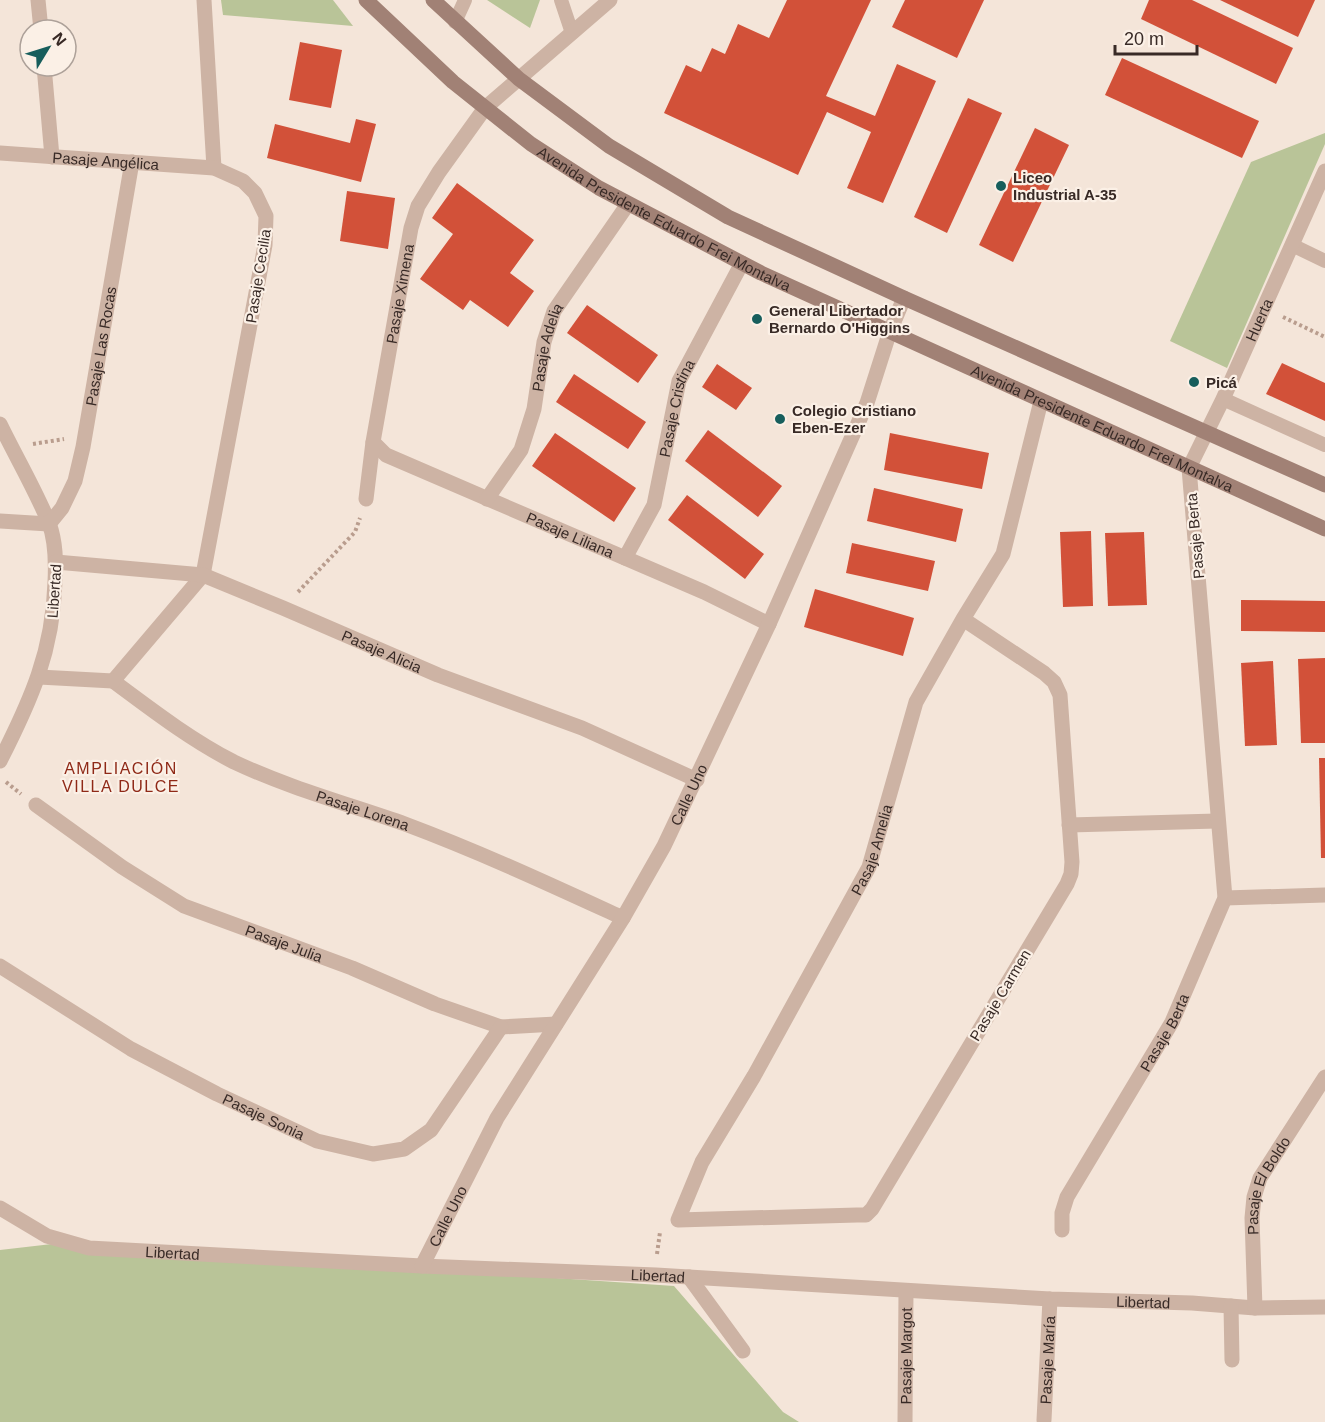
<svg xmlns="http://www.w3.org/2000/svg" width="1325" height="1422" font-family="Arial,sans-serif">
	<style>
		.green { fill: #b9c498 }
		.building { fill: #d25139 }
		.lines { fill: none; stroke-linecap: round; stroke-linejoin: round }
		.path { stroke: #b99d8e; stroke-width: 4; stroke-dasharray: 3 3; stroke-linecap: butt }
		.service { stroke: #cdb3a4; stroke-width: 14 }
		.minor { stroke: #cdb3a4; stroke-width: 15 }
		.secondary { stroke: #a18175; stroke-width: 15 }
		.poi-dot { fill: #175e5c; stroke: #fbf0e6; stroke-width: 2 }
		.labels { text-anchor: middle; dominant-baseline: central; stroke-width: 4.5; stroke-linejoin: round; paint-order: stroke }
		.street-label { font-size: 15px; fill: #382a26; stroke: #fbf0e6 }
		.poi-label { font-size: 15px; font-weight: bold; fill: #382a26; stroke: #fbf0e6; text-anchor: start }
		.neighbourhood-label { font-size: 16px; letter-spacing: 1.5px; fill: #8f2917; stroke: #fbf0e6 }
	</style>
	<rect width="100%" height="100%" fill="#f4e5d9"/>
	<!-- green -->
	<g class="green">
		<path d="M221,0H333L353,26L223,15Z"/>
		<path d="M487,0H540L530,28Z"/>
		<path d="M1325,133V144L1227,368L1170,341L1251,162Z"/>
		<path d="M52,1244L674,1286L783,1412L799,1422H0V1250Z"/>
	</g>
	<!-- building -->
	<g class="building">
		<path d="M787,0H871L826,96L875,116L897,64L936,81L883,203L847,188L871,132L827,112L798,175L664,113L686,65L701,72L712,48L725,54L738,24L769,38Z"/>
		<path d="M905,0H984L957,58L892,27Z"/>
		<path d="M1149,0H1192L1293,48L1276,84L1141,19Z"/>
		<path d="M1220,0H1315L1298,37Z"/>
		<path d="M300,42L342,50L331,108L289,100Z"/>
		<path d="M1122,58L1259,121L1242,158L1105,95Z"/>
		<path d="M968,98L1002,113L947,233L914,217Z"/>
		<path d="M356,119L376,124L361,182L267,158L275,124L350,143Z"/>
		<path d="M1035,128L1069,145L1013,262L979,245Z"/>
		<path d="M457,183L534,240L510,273L534,291L508,327L470,300L463,310L420,279L453,234L432,218Z"/>
		<path d="M347,191L395,198L388,249L340,241Z"/>
		<path d="M587,305L658,355L638,383L567,333Z"/>
		<path d="M1282,363L1325,383V421L1266,394Z"/>
		<path d="M717,364L752,388L736,410L702,387Z"/>
		<path d="M574,374L646,422L628,449L556,402Z"/>
		<path d="M708,430L782,486L758,517L685,461Z"/>
		<path d="M555,433L636,488L614,522L532,466Z"/>
		<path d="M890,433L989,453L982,489L884,470Z"/>
		<path d="M874,488L963,509L956,542L867,521Z"/>
		<path d="M687,495L764,554L745,579L668,520Z"/>
		<path d="M1091,531L1093,606L1063,607L1060,532Z"/>
		<path d="M1144,532L1147,605L1108,606L1105,533Z"/>
		<path d="M852,543L935,561L928,591L846,573Z"/>
		<path d="M815,589L914,618L903,656L804,627Z"/>
		<path d="M1241,600L1325,601V632L1241,631Z"/>
		<path d="M1325,658V743H1301L1298,659Z"/>
		<path d="M1273,661L1277,745L1245,746L1241,663Z"/>
		<path d="M1319,758H1325V858H1321Z"/>
	</g>
	<g class="lines">
		<!-- path -->
		<g class="path">
			<path d="M1283,317L1325,337"/>
			<path d="M33,444L64,439"/>
			<path d="M298,592L355,532L360,518"/>
			<path d="M6,782L21,794"/>
			<path d="M657,1254L660,1232"/>
		</g>
		<!-- service -->
		<g class="service">
			<path d="M561,0L572,33"/>
			<path d="M455,22L465,0"/>
			<path d="M1292,245L1325,261"/>
			<path d="M1223,399L1325,445"/>
		</g>
		<!-- minor -->
		<g class="minor">
			<path d="M38,0L41,30"/>
			<path d="M204,0L214,168"/>
			<path d="M44,66L52,157"/>
			<path id="s1" d="M0,153L214,168L243,181L255,193L266,216L265,245L203,575L113,681C152,710 191,740 234,762C289,788 348,804 405,824C480,852 551,885 623,918"/>
			<path d="M0,424C16,457 35,489 49,523C56,542 56,562 55,582C53,651 31,700 0,761"/>
			<path id="s2" d="M373,442L386,455L704,592L769,624"/>
			<path id="s3" d="M366,499L373,442L411,228L418,206L439,172L485,108L610,0"/>
			<path id="s4" d="M487,499L521,450L534,409L544,342L554,311L628,204"/>
			<path id="s5" d="M0,521L49,524L62,508L75,481L83,447L132,162"/>
			<path id="s6" d="M625,558L654,505L679,381L742,263"/>
			<path id="s7" d="M56,562L203,575L283,608L438,675L582,728L697,780"/>
			<path id="s8" d="M963,619L1044,673L1054,682L1060,695L1072,862L1071,874L1067,884L872,1209L866,1215H857L678,1220L702,1162L754,1076L869,867L916,702L963,619L1003,554L1041,401"/>
			<path d="M39,677L113,681"/>
			<path id="s9" d="M36,805L122,867L184,906L352,968L435,1004L501,1027L556,1024"/>
			<path d="M1069,825L1217,821"/>
			<path d="M1225,898L1325,895"/>
			<path id="s10" d="M0,966L131,1049L217,1094L317,1141L373,1154L404,1149L431,1130L501,1027"/>
			<path id="s11" d="M0,1208L47,1236L89,1248L422,1266L656,1275L1050,1299L1192,1303L1255,1308L1325,1307"/>
			<path id="s12" d="M1062,1230V1213L1067,1197L1172,1022L1225,898L1189,468L1223,399L1325,171"/>
			<path id="s13" d="M422,1266L497,1118L623,918L664,846L769,624L867,403L890,331L904,298"/>
			<path d="M689,1277L743,1351"/>
			<path d="M1231,1306L1232,1360"/>
			<path id="s14" d="M1255,1308L1252,1218L1254,1197L1260,1178L1325,1077"/>
			<path id="s15" d="M1044,1420L1050,1299"/>
			<path id="s16" d="M905,1422L906,1291"/>
		</g>
		<!-- secondary -->
		<g class="secondary">
			<path id="s17" d="M366,0L453,82L531,144L599,188L761,273L1325,529"/>
			<path d="M433,0L519,79L609,146L728,217L904,298L1325,485"/>
		</g>
	</g>
	<!-- markers -->
	<g class="poi-dot">
		<circle cx="1001" cy="186" r="6"/>
		<circle cx="757" cy="319" r="6"/>
		<circle cx="1194" cy="382" r="6"/>
		<circle cx="780" cy="419" r="6"/>
	</g>
	<g class="labels">
		<!-- street labels -->
		<g class="street-label">
			<text stroke="none"><textPath href="#s1" startOffset="106">Pasaje Angélica</textPath></text>
			<text stroke="none"><textPath href="#s17" startOffset="372">Avenida Presidente Eduardo Frei Montalva</textPath></text>
			<text transform="translate(258 276) rotate(-81)">Pasaje Cecilia</text>
			<text stroke="none"><textPath href="#s3" startOffset="208">Pasaje Ximena</textPath></text>
			<text stroke="none"><textPath href="#s12" startOffset="968">Huerta</textPath></text>
			<text stroke="none"><textPath href="#s5" startOffset="237">Pasaje Las Rocas</textPath></text>
			<text stroke="none"><textPath href="#s4" startOffset="166">Pasaje Adelia</textPath></text>
			<text stroke="none"><textPath href="#s6" startOffset="160">Pasaje Cristina</textPath></text>
			<text stroke="none"><textPath href="#s17" startOffset="858">Avenida Presidente Eduardo Frei Montalva</textPath></text>
			<text stroke="none"><textPath href="#s2" startOffset="219">Pasaje Liliana</textPath></text>
			<text transform="translate(1195 536) rotate(-95)">Pasaje Berta</text>
			<text transform="translate(54 591) rotate(-86)">Libertad</text>
			<text stroke="none"><textPath href="#s7" startOffset="342">Pasaje Alicia</textPath></text>
			<text stroke="none"><textPath href="#s13" startOffset="542">Calle Uno</textPath></text>
			<text stroke="none"><textPath href="#s1" startOffset="1076">Pasaje Lorena</textPath></text>
			<text stroke="none"><textPath href="#s8" startOffset="1310">Pasaje Amelia</textPath></text>
			<text stroke="none"><textPath href="#s9" startOffset="286">Pasaje Julia</textPath></text>
			<text transform="translate(1000 995) rotate(-59)">Pasaje Carmen</text>
			<text stroke="none"><textPath href="#s12" startOffset="225">Pasaje Berta</textPath></text>
			<text stroke="none"><textPath href="#s10" startOffset="304">Pasaje Sonia</textPath></text>
			<text stroke="none"><textPath href="#s14" startOffset="126">Pasaje El Boldo</textPath></text>
			<text stroke="none"><textPath href="#s13" startOffset="56">Calle Uno</textPath></text>
			<text stroke="none"><textPath href="#s11" startOffset="182">Libertad</textPath></text>
			<text stroke="none"><textPath href="#s11" startOffset="668">Libertad</textPath></text>
			<text stroke="none"><textPath href="#s11" startOffset="1154">Libertad</textPath></text>
			<text stroke="none"><textPath href="#s16" startOffset="66">Pasaje Margot</textPath></text>
			<text stroke="none"><textPath href="#s15" startOffset="60">Pasaje María</textPath></text>
		</g>
		<!-- poi labels -->
		<g class="poi-label">
			<text x="1013" y="177">Liceo<tspan x="1013" dy="17">Industrial A-35</tspan></text>
			<text x="769" y="310">General Libertador<tspan x="769" dy="17">Bernardo O'Higgins</tspan></text>
			<text x="1206" y="382">Picá</text>
			<text x="792" y="410">Colegio Cristiano<tspan x="792" dy="17">Eben-Ezer</tspan></text>
		</g>
		<!-- neighbourhood labels -->
		<g class="neighbourhood-label">
			<text x="121" y="768">AMPLIACIÓN<tspan x="121" dy="18">VILLA DULCE</tspan></text>
		</g>
	</g>
	<!-- north arrow -->
	<g transform="translate(48 48) rotate(52)"><circle r="28" fill="#fbf0e6" stroke="#ada199" stroke-width="1.5"/>
	<path d="M0-4.5L10 22L0 15L-10 22Z" fill="#175e5c"/>
	<text y="-9" font-size="16" font-weight="bold" text-anchor="middle" fill="#382a26">N</text>
	</g>
	<!-- scale -->
	<path d="M1115 45v9h82v-9" fill="none" stroke="#382a26" stroke-width="3"/>
	<text x="1124" y="45" font-size="18" fill="#382a26" stroke="#fbf0e6" stroke-width="4.5" paint-order="stroke">20 m</text>
</svg>
